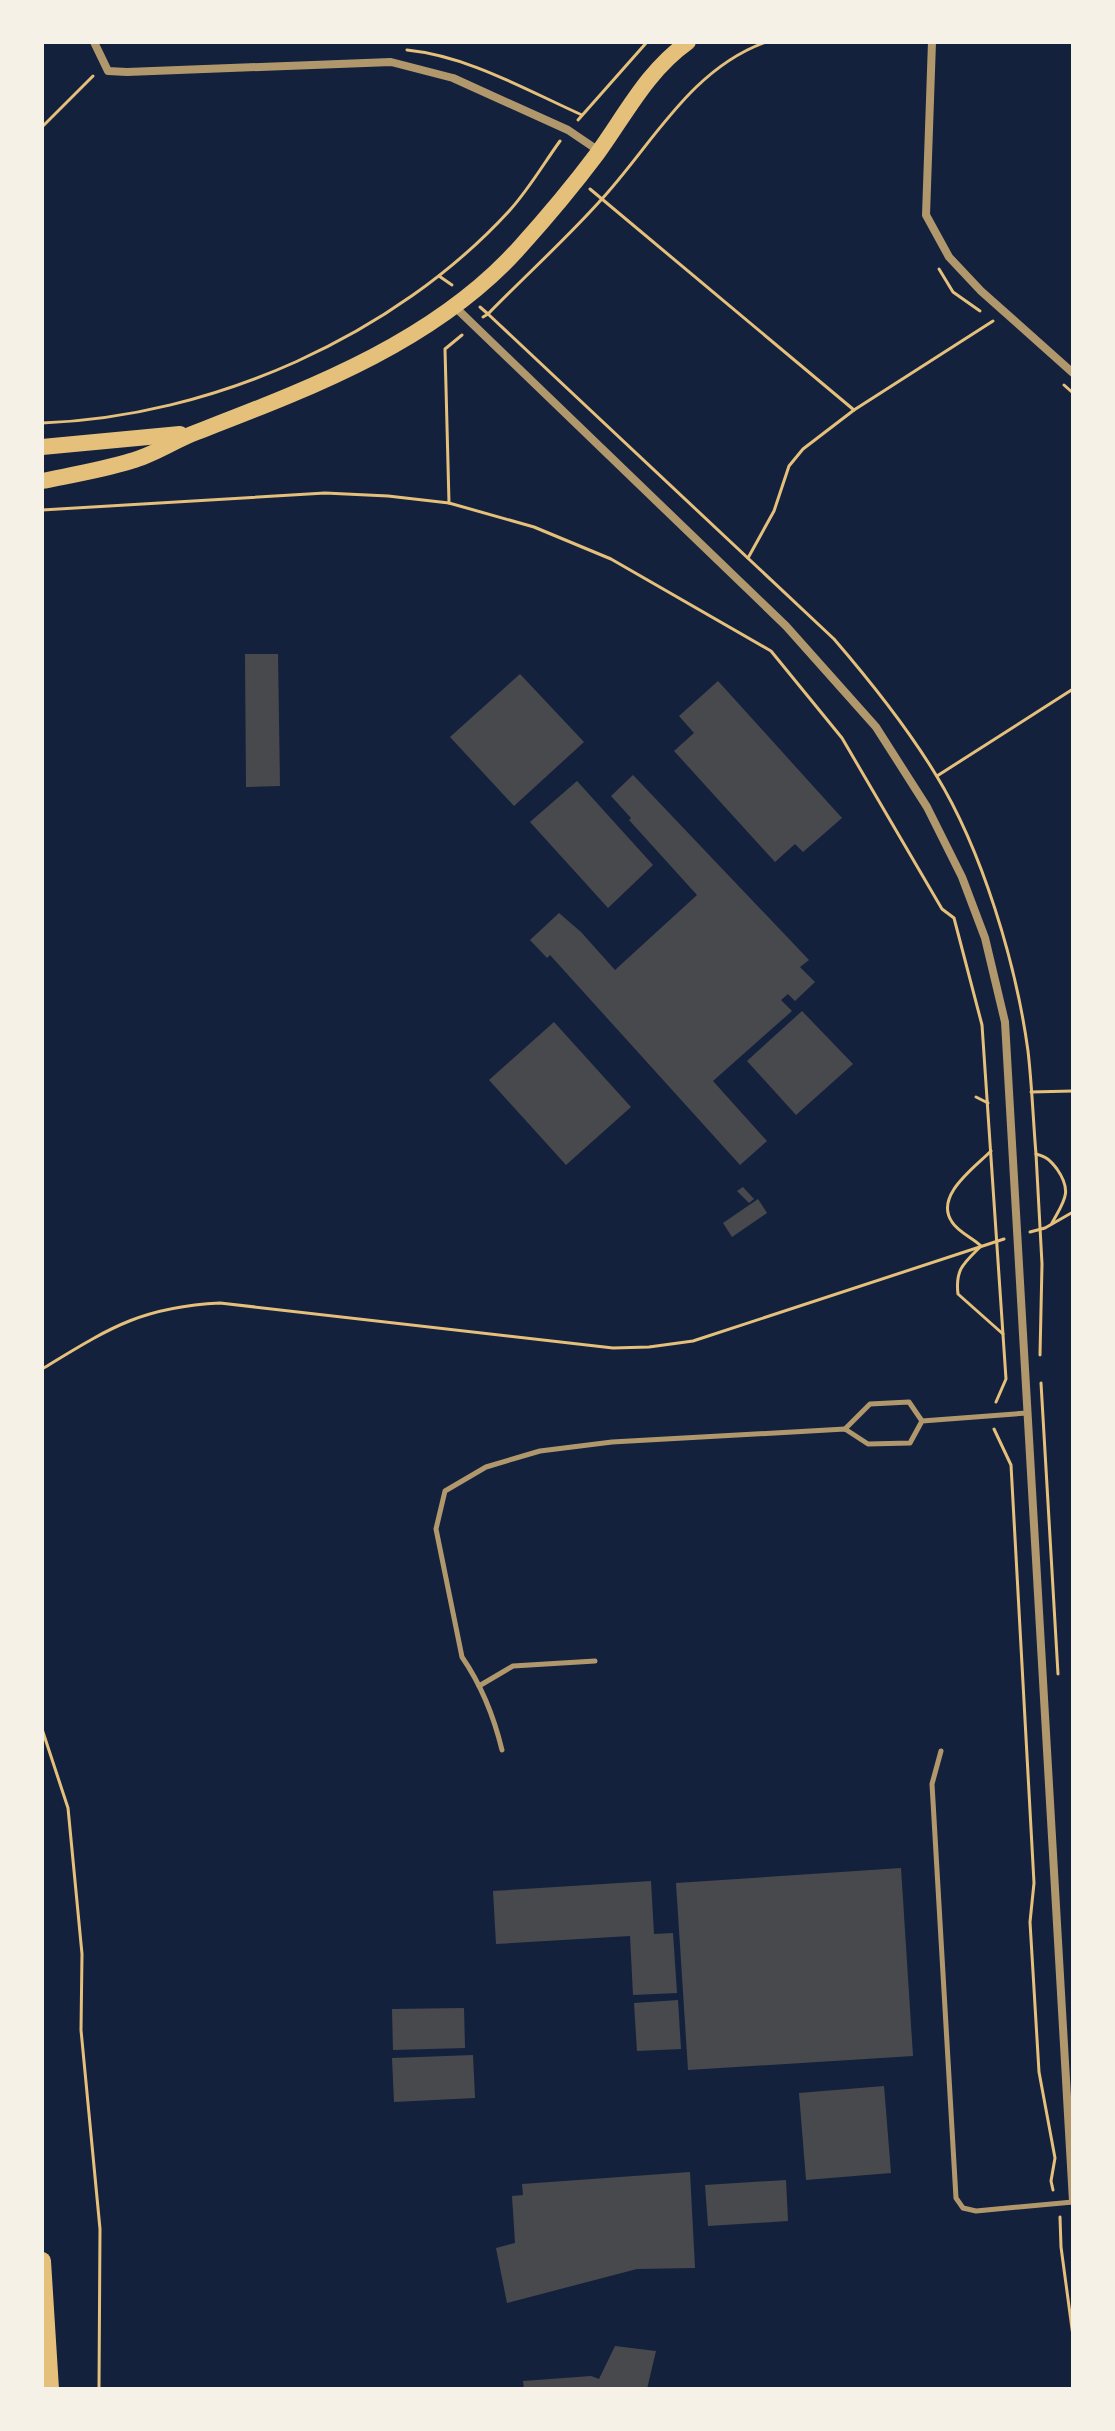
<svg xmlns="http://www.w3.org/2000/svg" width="1115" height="2431" font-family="'Playfair Display',serif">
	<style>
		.building { fill: #48494c }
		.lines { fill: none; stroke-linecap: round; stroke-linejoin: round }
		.path { stroke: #e5c07b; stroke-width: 3 }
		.service { stroke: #b1986c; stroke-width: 5 }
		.minor { stroke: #b1986c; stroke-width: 8 }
		.secondary { stroke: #e5c07b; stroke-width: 16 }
		.primary { stroke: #e5c07b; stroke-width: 18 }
	</style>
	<rect width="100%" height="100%" fill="#14213d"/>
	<!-- building -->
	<g class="building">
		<path d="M245,654H278L280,786L246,787Z"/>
		<path d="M520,674L584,742L514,806L450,737Z"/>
		<path d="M718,681L842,818L803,852L795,844L775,862L674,751L694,733L679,716Z"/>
		<path d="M633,775L809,960L800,967L815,982L795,1001L788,994L781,1000L792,1011L713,1081L767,1141L740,1165L550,955L547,958L530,940L559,913L581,932L615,970L697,895L629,820L631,818L611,796Z"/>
		<path d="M577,781L653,865L608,908L530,822Z"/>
		<path d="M802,1011L853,1064L796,1115L747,1061Z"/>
		<path d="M554,1022L631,1107L566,1165L489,1080Z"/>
		<path d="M743,1187L754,1199L749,1203L737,1191Z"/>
		<path d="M758,1199L767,1213L732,1237L723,1223Z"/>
		<path d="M901,1868L913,2056L688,2070L676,1883Z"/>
		<path d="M651,1881L654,1934L673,1933L677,1993L633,1995L630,1936L496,1944L493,1891Z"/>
		<path d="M678,2000L681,2049L637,2051L634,2003Z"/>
		<path d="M464,2008L465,2048L393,2050L392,2009Z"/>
		<path d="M473,2055L475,2098L394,2102L392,2058Z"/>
		<path d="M884,2086L891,2173L806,2180L799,2093Z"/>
		<path d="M690,2172L695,2268L637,2269L507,2303L496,2248L515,2243L512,2196L523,2195L522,2184Z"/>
		<path d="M786,2180L788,2221L708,2226L705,2185Z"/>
		<path d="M615,2346L656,2351L647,2389H524L523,2381L591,2376L599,2379Z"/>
	</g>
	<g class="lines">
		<!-- path -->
		<g class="path">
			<path d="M766,42C690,69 652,145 600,201C565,240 525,276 488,314L834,639C871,682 907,727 936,775C982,850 1016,963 1028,1051C1032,1085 1033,1119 1036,1154"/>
			<path d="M407,50C468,56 526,90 582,115"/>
			<path d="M578,120L647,42"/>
			<path d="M42,127L93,76"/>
			<path d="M590,189L854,410"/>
			<path d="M939,269L953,292L980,311"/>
			<path d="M439,276L452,285"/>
			<path d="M480,307L488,314L483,317"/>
			<path d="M462,335L445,349L449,503L534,527L611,559L771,651L842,738L942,909L954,918L982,1025L1006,1379L996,1402"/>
			<path d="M1064,385L1073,393"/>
			<path d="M42,423C212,417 395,336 510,210C529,189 544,163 560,141"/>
			<path d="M42,510L325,493L388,496L449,503"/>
			<path d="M748,558L774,511L789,466L803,449L854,410L993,321"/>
			<path d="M937,776L1073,689"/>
			<path d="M1031,1092L1073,1091"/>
			<path d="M976,1097L988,1103"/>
			<path d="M991,1151C974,1168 934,1196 952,1222C958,1232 973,1238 981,1246C964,1263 955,1269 958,1294L1003,1334"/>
			<path d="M1030,1232L1045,1228L1073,1212"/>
			<path d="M1040,1355L1042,1264L1036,1154C1047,1157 1050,1160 1057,1169C1073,1192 1064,1201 1052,1223"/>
			<path d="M42,1369C108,1329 140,1307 220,1303L613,1348L649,1347L693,1341L1004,1239"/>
			<path d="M1041,1383L1058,1674"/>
			<path d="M994,1429L1011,1465L1034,1883L1030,1922L1039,2072L1055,2158L1051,2181L1053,2190"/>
			<path d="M42,1729L68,1808L82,1954L81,2030L100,2229L99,2389"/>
			<path d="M1060,2217L1061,2247L1073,2336"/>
		</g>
		<!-- service -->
		<g class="service">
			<path d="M845,1429L870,1404L909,1402L922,1421"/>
			<path d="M479,1686L513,1666L595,1661"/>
			<path d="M502,1750C494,1717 482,1686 462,1657L436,1529L445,1491L486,1467L540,1451L612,1442L845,1429L868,1444L910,1443L922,1421L1027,1413"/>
			<path d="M941,1751L932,1784L956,2198L963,2208L976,2211L1073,2202"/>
		</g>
		<!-- minor -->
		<g class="minor">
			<path d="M94,42L108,71L127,72L391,62L453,78L568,130L599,151"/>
			<path d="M932,42L926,215L949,257L981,291L1073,373"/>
			<path d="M454,306L786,626L876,727L927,807L962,877L985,938L1005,1022L1073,2201"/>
		</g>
		<!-- secondary -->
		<g class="secondary">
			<path d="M42,447L180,434"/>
			<path d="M42,481C71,475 102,470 131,461C154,455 175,440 197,432C311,388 436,341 520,247C547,217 573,186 597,154C626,114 647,71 688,42"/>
		</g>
		<!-- primary -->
		<path class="primary" d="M42,2261L50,2389"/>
	</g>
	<!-- border -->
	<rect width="1115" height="2431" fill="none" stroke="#f6f1e7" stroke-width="88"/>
</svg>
